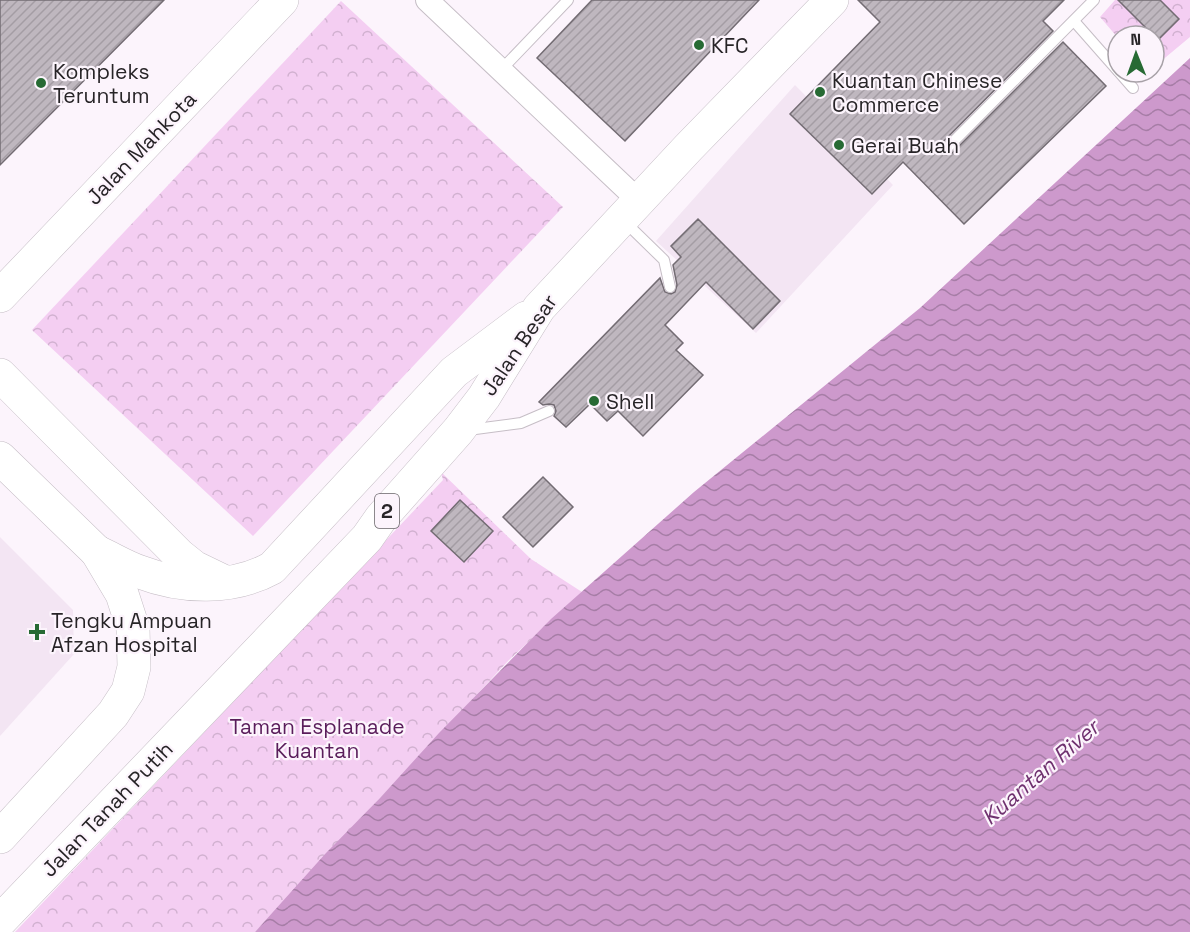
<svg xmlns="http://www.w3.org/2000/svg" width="1190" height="932" font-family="'Space Grotesk',sans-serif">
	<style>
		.built { fill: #f3e5f3 }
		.forest { fill: url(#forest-crowns) }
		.water { fill: url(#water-waves) }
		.building { fill: url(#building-hatch); stroke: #736c73; stroke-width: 1.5 }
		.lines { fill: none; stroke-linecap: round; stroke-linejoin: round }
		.service-casing { stroke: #c6bec6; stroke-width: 12 }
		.minor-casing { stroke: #c6bec6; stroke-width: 24 }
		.trunk-casing { stroke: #c6bec6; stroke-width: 34 }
		.service { stroke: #fff; stroke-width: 10 }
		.minor { stroke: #fff; stroke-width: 22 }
		.trunk { stroke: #fff; stroke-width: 33 }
		.poi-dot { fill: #276a34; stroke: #fcf4fc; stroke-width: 2 }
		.labels { text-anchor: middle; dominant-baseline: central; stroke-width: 4.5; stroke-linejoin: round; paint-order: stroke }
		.shield { fill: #fcf4fc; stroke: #676267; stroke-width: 1.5 }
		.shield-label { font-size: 20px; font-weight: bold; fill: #272427 }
		.poi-label { font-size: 21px; fill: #272427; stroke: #fcf4fc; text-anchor: start }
		.street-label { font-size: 21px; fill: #272427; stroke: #fcf4fc }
		.park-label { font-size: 21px; fill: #5a1d5b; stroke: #fcf4fc }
		.water-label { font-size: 22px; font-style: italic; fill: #6f316f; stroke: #fcf4fc }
	</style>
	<defs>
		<pattern id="forest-crowns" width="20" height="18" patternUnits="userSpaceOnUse" patternTransform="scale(1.5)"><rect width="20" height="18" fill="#f4cef2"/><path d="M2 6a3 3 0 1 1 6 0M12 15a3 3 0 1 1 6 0" fill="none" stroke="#d1b1d0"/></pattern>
		<pattern id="water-waves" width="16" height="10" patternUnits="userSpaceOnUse" patternTransform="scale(1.5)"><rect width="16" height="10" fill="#cd99cc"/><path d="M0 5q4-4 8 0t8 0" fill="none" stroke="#a67da6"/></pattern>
		<pattern id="building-hatch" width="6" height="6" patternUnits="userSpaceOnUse" patternTransform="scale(1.5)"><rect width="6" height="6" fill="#bfb7bf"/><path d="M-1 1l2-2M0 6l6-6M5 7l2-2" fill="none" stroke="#a49da4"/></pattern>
	</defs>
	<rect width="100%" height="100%" fill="#fcf4fc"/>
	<!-- built -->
	<g class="built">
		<path d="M795,85L893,185L756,333L656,241Z"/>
		<path d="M0,537L73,610L74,654L0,736Z"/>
	</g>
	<!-- forest -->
	<g class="forest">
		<path d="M1115,0H1190V37L1154,67V36H1118V38L1100,17Z"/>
		<path d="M341,1L563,207L253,536L32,330Z"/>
		<path d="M441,472L531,559L582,592L509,660L255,932H15L443,480Z"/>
	</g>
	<!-- water -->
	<path class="water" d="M1190,58V932H255L326,853L380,798L439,733L551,619L694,492L920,308Z"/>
	<!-- building -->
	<g class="building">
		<path d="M0,0H164L0,165Z"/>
		<path d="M592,0H759L625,141L537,58Z"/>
		<path d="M858,0H1064L1043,21L1053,31L942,143L940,149L945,155L952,153L1063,42L1106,86L964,224L903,162L872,194L790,114L880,22Z"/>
		<path d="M1118,0H1160L1179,19L1158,40Z"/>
		<path d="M698,219L780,301L753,329L706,282L665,325L683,343L676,350L703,375L643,436L618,411L607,421L590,404L566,427L554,416L556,411L554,405L549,404L543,405L539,402L660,278L665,292L671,294L675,292L677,285L673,265L681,257L671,246Z"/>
		<path d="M543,477L573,507L533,547L503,517Z"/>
		<path d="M460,500L493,531L464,562L431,531Z"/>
	</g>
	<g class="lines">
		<defs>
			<g id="service">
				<path d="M1074,21L1118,71"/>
				<path d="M501,70L568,0"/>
				<path d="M1119,72L1133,88"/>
				<path d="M947,148L1094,0"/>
				<path d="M624,221L664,260L670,287"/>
				<path d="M468,430L521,423L549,411"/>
			</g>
			<path id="minor" d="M427,0L639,201"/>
			<g id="trunk">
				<path d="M0,296L282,0"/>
				<path d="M0,375L179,555L194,567L223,581"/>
				<path d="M0,458L97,552L122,594L133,628L134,667L128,691L113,714L0,837"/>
				<path d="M97,552C111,558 125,567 140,572C182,588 232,590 272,568L454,372L526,318"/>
				<path d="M0,921L367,538L381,518L458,431L484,397L539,308L688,148L832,0"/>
			</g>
		</defs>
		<!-- service casing -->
		<use href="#service" class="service-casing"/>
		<!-- minor casing -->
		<use href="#minor" class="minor-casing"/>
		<!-- trunk casing -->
		<use href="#trunk" class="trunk-casing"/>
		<!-- service -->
		<use href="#service" class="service"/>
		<!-- minor -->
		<use href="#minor" class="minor"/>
		<!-- trunk -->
		<use href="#trunk" class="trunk"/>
	</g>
	<!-- markers -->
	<g class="poi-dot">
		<circle cx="699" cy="45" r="6"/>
		<circle cx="41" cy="83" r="6"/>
		<circle cx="820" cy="92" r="6"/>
		<circle cx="839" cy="145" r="6"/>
		<circle cx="594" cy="401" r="6"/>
		<path d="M34 623h6v6h6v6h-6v6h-6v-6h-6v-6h6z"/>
	</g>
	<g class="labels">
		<!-- shield labels -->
		<rect class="shield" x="375" y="494" width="24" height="34" rx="4.5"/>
		<g class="shield-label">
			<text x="387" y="511">2</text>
		</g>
		<!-- poi labels -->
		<g class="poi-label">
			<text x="711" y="45">KFC</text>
			<text x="53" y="71">Kompleks<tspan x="53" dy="24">Teruntum</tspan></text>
			<text x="832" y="80">Kuantan Chinese<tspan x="832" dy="24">Commerce</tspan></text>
			<text x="851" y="145">Gerai Buah</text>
			<text x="606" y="401">Shell</text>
			<text x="51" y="620">Tengku Ampuan<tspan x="51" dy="24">Afzan Hospital</tspan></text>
		</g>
		<!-- street labels -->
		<g class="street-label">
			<text transform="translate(141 148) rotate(-46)">Jalan Mahkota</text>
			<text transform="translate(519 345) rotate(-56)">Jalan Besar</text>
			<text transform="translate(107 809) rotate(-46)">Jalan Tanah Putih</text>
		</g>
		<!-- park labels -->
		<g class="park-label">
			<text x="317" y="726">Taman Esplanade<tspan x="317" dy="24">Kuantan</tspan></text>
		</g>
		<!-- water labels -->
		<g class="water-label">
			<text transform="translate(1040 772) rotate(-41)">Kuantan River</text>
		</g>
	</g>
	<!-- north arrow -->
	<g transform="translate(1136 54) rotate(359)"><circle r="28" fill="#fcf4fc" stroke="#a7a1a7" stroke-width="1.5"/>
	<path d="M0-4.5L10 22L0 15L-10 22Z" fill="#276a34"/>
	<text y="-9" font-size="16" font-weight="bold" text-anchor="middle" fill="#272427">N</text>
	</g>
</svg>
